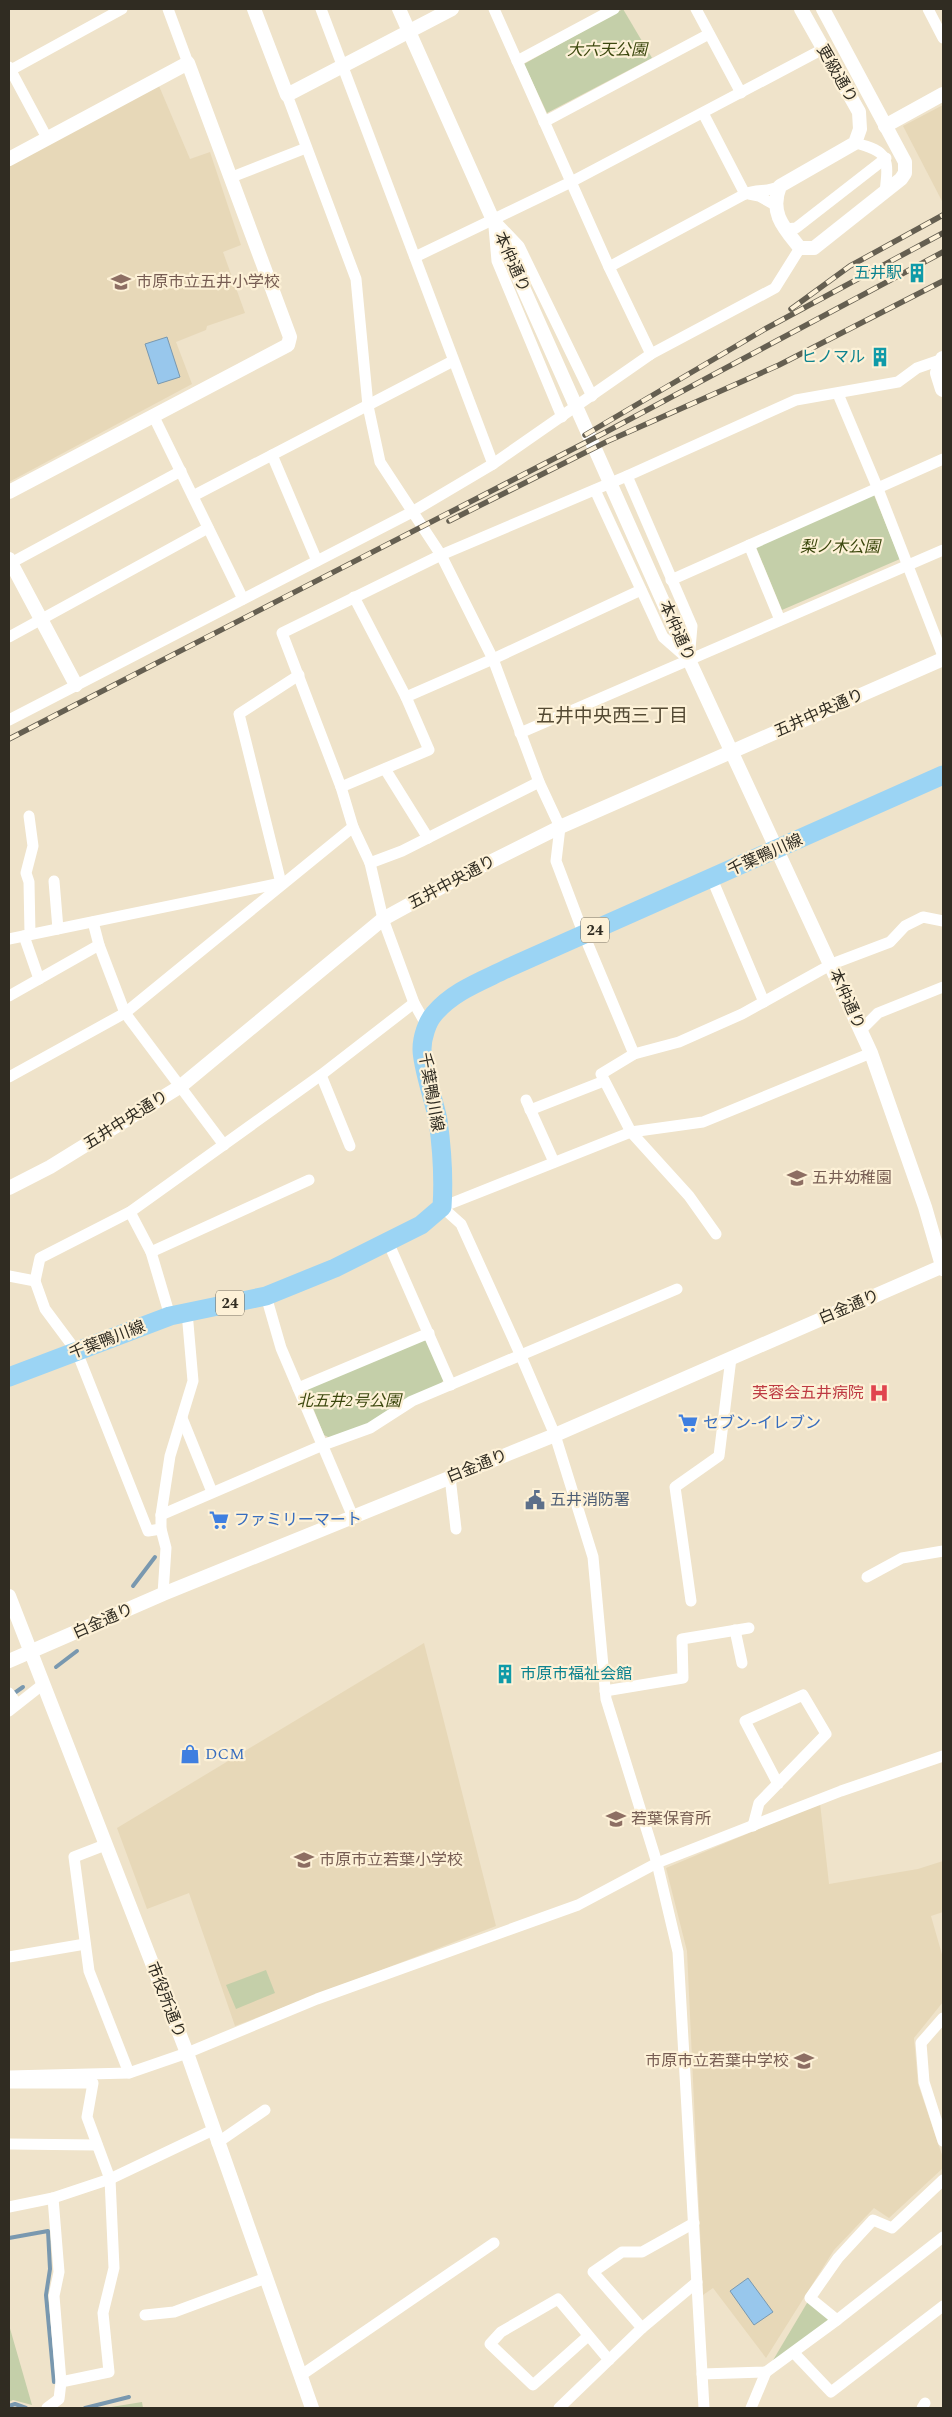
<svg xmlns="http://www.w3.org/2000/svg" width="952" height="2417" font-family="Spectral,'Noto Sans JP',serif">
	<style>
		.built { fill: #e7d8b8 }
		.green { fill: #c4cfa9 }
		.water { fill: #98c7ec; stroke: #7998af }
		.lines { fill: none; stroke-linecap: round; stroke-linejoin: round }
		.stream { stroke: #7998af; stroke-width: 4 }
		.minor { stroke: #fff; stroke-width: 11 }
		.tertiary { stroke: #fff; stroke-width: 14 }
		.secondary { stroke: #fff; stroke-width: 16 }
		.primary { stroke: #9bd4f4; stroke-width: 19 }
		.rail-casing { stroke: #655f51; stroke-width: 5.5 }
		.rail { stroke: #fdf1d7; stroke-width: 4; stroke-dasharray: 11; stroke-linecap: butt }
		.labels { text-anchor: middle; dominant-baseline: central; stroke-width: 4.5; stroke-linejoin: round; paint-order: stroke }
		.shield { fill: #fdf1d7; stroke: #6e6758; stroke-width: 1 }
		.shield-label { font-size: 15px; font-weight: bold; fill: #302c22 }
		.park-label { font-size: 16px; font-style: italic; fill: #3c480e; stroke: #fdf1d7 }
		.street-label { font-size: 16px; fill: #302c22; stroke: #fdf1d7 }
		.culture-label { font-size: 16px; fill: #0d838f; stroke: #fdf1d7; text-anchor: end }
		.education-label { font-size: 16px; fill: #785e54; stroke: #fdf1d7; text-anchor: start }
		.health-label { font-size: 16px; fill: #be3a42; stroke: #fdf1d7; text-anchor: end }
		.shop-label { font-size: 16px; fill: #366cbe; stroke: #fdf1d7; text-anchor: start }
		.service-label { font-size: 16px; fill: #4e5e75; stroke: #fdf1d7; text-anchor: start }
		.quarter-label { font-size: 19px; fill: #544a34; stroke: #fdf1d7 }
	</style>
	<rect width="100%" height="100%" fill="#efe3ca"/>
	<!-- built -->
	<g class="built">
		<path d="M159,86L190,159L210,152L241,245L223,252L245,313L207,326L206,330L176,342L192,384L9,482V165Z"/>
		<path d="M943,105V203L903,126Z"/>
		<path d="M424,1643L496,1926L235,2026L189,1893L147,1909L117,1828Z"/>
		<path d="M820,1803L829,1884L918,1869L943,1861V1912L931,1916L943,1958V2002L914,2038L918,2084L943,2158V2168L889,2218L874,2208L834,2250L766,2358L713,2288L703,2295L687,1951L666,1868Z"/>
	</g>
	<!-- green -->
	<g class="green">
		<path d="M623,9L652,58L547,113L524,64Z"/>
		<path d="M874,495L900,559L782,610L756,547Z"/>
		<path d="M423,1340L427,1341L444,1379L441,1384L370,1423L330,1438L324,1435L307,1393L309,1387Z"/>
		<path d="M266,1970L275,1993L236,2009L226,1985Z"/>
		<path d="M810,2298L837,2320L766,2372Z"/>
		<path d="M9,2325L32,2405L13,2400L9,2402Z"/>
		<path d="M142,2402L143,2408H105Z"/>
	</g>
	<!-- water -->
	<g class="water">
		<path d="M167,337L180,377L158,384L145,344Z"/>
		<path d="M748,2278L773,2312L754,2325L730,2291Z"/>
	</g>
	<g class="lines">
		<!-- stream -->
		<g class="stream">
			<path d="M133,1586L155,1557"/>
			<path d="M56,1667L77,1651"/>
			<path d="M13,1694L23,1687"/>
			<path d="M9,2238L48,2231L50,2269L46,2295L54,2382"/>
			<path d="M9,2406L15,2404L26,2408"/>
			<path d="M85,2408L129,2397"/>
		</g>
		<!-- minor -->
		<g class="minor">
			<path d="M168,9L188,63"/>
			<path d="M321,9L493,464"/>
			<path d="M494,9L609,267L651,354"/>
			<path d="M696,9L741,93"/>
			<path d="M928,9L943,38"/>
			<path d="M517,61L614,9"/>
			<path d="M9,67L47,138"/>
			<path d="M9,71L122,9"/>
			<path d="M287,95L356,279L368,406L380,462L441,555L493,659L539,782L560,827L556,861L584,935L634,1054L601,1074L631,1132L689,1196L716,1234"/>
			<path d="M703,113L745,194"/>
			<path d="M544,122L709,34"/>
			<path d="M855,143C889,151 889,159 885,192"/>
			<path d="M232,177L306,148"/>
			<path d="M749,194L759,196L775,205"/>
			<path d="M497,223L519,246L592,396"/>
			<path d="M494,227L497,261L562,417"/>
			<path d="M785,229L796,228L886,158"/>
			<path d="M415,257L571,182L823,49"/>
			<path d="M609,267L745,194C757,188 768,193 780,186"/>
			<path d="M838,394L878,489L943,656"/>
			<path d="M153,415L243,599"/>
			<path d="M272,455L317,561"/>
			<path d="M627,476L692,626L689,660"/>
			<path d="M595,490L663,637L687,658"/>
			<path d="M193,496L453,361"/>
			<path d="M749,545L780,620"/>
			<path d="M9,564L181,471"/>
			<path d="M671,580L943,459"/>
			<path d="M9,637L208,528"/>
			<path d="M406,697L493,659L641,590"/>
			<path d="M9,720L412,512L493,464L651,354L775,288L800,248"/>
			<path d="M520,733L943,550"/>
			<path d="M385,769L428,838"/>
			<path d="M341,787L429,750L406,697L354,597"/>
			<path d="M29,816L33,846L26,873L29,882L30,934"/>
			<path d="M370,863L402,851L539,782"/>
			<path d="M712,879L764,1002"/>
			<path d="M54,881L58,929"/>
			<path d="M93,922L99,945L125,1013L224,1145"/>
			<path d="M24,936L39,979"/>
			<path d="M9,939L281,883L239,714L299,675"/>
			<path d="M9,996L99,945"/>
			<path d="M427,1026L414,1003L383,919L370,863L353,827L341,787L282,633L441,555L627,476L796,400L898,382L917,368L943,359"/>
			<path d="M861,1030L878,1013L943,987"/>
			<path d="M634,1054L679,1042L742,1014L832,964L890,942L905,926L923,917L943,921"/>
			<path d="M321,1075L350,1146"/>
			<path d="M9,1077L125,1013L353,827"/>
			<path d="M526,1100L554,1162"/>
			<path d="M530,1110L604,1081"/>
			<path d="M130,1212L151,1252L170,1316"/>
			<path d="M388,1242L451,1385"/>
			<path d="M151,1252L309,1180"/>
			<path d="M9,1276L35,1281"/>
			<path d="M266,1296L281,1348L353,1517"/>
			<path d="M298,1388L429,1333"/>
			<path d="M182,1418L212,1492"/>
			<path d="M450,1477L456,1529"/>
			<path d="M161,1515L323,1445L370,1428L412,1401L677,1289"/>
			<path d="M161,1529L148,1531L77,1352L45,1309L35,1281L40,1258L130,1212L321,1075L414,1003"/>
			<path d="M867,1577L902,1558L943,1551"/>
			<path d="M163,1594L166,1548L161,1529V1515L170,1456L193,1381L187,1312"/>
			<path d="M691,1601L675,1487L719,1456L731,1358"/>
			<path d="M735,1630L742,1663"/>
			<path d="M605,1691L683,1678L682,1639L749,1628"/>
			<path d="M9,1693L17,1704"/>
			<path d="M9,1711L42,1685"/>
			<path d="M753,1826L759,1803L826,1734L803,1695L745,1721L778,1784"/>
			<path d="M105,1845L74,1857L89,1971L129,2073"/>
			<path d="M9,1957L85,1944"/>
			<path d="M943,2018L921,2043L924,2082L943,2141"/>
			<path d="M9,2076L129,2073L187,2053L317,1999L578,1905L657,1863L841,1791L943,1756"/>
			<path d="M9,2083H93L87,2117L110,2179L114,2268L103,2313L109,2372L61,2382"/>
			<path d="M217,2143L265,2110"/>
			<path d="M9,2144L97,2145"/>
			<path d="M9,2207L53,2198L110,2179L213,2130"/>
			<path d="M145,2315L174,2312L266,2278"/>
			<path d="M837,2320L943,2237"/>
			<path d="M642,2328L593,2272L622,2252H642L694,2223"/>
			<path d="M588,2336L533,2385L490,2344L501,2332L558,2299L609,2360"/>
			<path d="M794,2353L831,2392L943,2306"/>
			<path d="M702,2374L766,2372L837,2320L810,2298L838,2258L873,2220L892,2228L943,2180"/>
			<path d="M300,2376L494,2243"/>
			<path d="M47,2408L59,2399L61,2382L54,2296L59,2272L53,2198"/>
			<path d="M559,2408L642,2328L697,2282"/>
			<path d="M704,2408L678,1952L657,1863L606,1699L593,1557L555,1435L521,1356L461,1224L442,1207L631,1132L703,1122L871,1053"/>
			<path d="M751,2408L766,2372"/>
			<path d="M922,2408L925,2403"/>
		</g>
		<!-- tertiary -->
		<g class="tertiary">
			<path d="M254,9L287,95L452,9"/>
			<path d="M399,9L689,660L871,1053L925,1207L943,1269"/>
			<path d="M801,9L859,112L860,129L855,143L780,186C769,213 784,228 800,248H814L901,179L905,173V162L823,9"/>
			<path d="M885,126L943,94"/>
			<path d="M9,159L188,63L290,337L288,345L9,492"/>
			<path d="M9,559L76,685"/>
			<path d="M9,1188L50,1167L181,1086L383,919L456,879L560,827L943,659"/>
			<path d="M9,1596L187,2053L312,2408"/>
			<path d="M9,1661L163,1594L555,1435L943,1266"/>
		</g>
		<!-- secondary -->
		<path class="secondary" d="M943,359L938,373L943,389"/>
		<!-- primary -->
		<path class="primary" d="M9,1377L170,1316L266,1296L335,1268L421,1225L442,1207C444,1178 442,1149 438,1120C434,1100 422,1067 422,1049C422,1038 427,1022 434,1014C453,991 482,981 508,968L943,775"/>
		<defs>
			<g id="rail">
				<path d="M791,309L850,266L943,215"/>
				<path d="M585,435L765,329L943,233"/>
				<path d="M449,521L608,441L779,365L943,281"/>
				<path d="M9,739L604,433L943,252"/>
			</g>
		</defs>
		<!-- rail casing -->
		<use href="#rail" class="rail-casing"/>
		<!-- rail -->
		<use href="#rail" class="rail"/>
	</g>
	<!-- icons -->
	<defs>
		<symbol id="building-bare" viewBox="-9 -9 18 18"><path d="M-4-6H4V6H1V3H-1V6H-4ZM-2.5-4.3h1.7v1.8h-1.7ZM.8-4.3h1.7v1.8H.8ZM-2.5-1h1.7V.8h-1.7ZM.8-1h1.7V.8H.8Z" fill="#0f9aa8" stroke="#fdf1d7" stroke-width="2.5" paint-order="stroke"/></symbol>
		<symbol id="school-bare" viewBox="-9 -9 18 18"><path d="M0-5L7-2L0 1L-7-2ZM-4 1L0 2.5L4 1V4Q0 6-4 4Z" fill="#8d6e63" stroke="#fdf1d7" stroke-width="2.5" paint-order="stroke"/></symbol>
		<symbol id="hospital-bare" viewBox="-9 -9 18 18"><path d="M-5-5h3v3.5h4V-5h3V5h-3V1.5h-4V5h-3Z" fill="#e0444e" stroke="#fdf1d7" stroke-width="2.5" paint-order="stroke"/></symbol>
		<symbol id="supermarket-bare" viewBox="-9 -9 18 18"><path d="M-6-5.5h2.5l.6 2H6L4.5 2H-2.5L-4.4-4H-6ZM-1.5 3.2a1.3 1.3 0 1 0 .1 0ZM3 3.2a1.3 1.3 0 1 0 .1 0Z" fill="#3f7fe0" stroke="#fdf1d7" stroke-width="2.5" paint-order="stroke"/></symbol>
		<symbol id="civic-bare" viewBox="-9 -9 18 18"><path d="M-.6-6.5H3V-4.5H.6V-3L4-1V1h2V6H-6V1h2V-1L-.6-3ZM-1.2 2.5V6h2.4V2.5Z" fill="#5c6f8a" stroke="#fdf1d7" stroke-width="2.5" paint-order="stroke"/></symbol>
		<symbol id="shop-bare" viewBox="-9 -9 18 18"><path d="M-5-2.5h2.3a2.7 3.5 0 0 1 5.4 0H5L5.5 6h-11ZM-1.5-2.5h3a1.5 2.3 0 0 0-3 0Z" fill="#3f7fe0" stroke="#fdf1d7" stroke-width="2.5" paint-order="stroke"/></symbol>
	</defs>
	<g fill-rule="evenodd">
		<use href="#building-bare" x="903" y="259" width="28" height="28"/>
		<use href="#school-bare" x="107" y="268" width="28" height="28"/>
		<use href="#building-bare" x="866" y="343" width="28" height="28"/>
		<use href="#school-bare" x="783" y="1164" width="28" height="28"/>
		<use href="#hospital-bare" x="865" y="1379" width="28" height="28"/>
		<use href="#supermarket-bare" x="674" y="1409" width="28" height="28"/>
		<use href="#civic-bare" x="521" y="1486" width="28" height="28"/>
		<use href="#supermarket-bare" x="205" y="1506" width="28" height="28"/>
		<use href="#building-bare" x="491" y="1660" width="28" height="28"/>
		<use href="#shop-bare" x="176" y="1740" width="28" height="28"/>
		<use href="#school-bare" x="602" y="1805" width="28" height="28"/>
		<use href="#school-bare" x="290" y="1846" width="28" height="28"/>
		<use href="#school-bare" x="790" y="2047" width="28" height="28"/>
	</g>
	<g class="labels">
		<!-- shield labels -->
		<g class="shield">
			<rect x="581" y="917.5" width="28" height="25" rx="4"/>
			<rect x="216" y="1290.5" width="28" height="25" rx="4"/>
		</g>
		<g class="shield-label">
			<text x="595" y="930">24</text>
			<text x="230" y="1303">24</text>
		</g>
		<!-- park labels -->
		<g class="park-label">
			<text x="607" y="50">大六天公園</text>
			<text x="840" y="547">梨ノ木公園</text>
			<text x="349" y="1401">北五井2号公園</text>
		</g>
		<!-- street labels -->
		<g class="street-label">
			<text transform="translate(837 74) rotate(60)">更級通り</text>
			<text transform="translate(512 262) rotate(66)">本仲通り</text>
			<text transform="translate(677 631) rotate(66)">本仲通り</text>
			<text transform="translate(819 713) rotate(-24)">五井中央通り</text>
			<text transform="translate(765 855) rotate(-24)">千葉鴨川線</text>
			<text transform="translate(452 882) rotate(-28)">五井中央通り</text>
			<text transform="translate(847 999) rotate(66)">本仲通り</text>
			<text transform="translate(431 1092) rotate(80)">千葉鴨川線</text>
			<text transform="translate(126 1120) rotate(-32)">五井中央通り</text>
			<text transform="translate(849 1307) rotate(-23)">白金通り</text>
			<text transform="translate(107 1340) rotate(-21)">千葉鴨川線</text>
			<text transform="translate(477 1466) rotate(-22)">白金通り</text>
			<text transform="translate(103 1621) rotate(-24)">白金通り</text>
			<text transform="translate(166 2000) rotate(69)">市役所通り</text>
		</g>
		<!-- culture labels -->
		<g class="culture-label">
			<text x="902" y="273">五井駅</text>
			<text x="865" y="357">ヒノマル</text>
			<text x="520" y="1674" text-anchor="start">市原市福祉会館</text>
		</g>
		<!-- education labels -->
		<g class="education-label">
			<text x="136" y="282">市原市立五井小学校</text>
			<text x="812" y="1178">五井幼稚園</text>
			<text x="631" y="1819">若葉保育所</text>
			<text x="319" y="1860">市原市立若葉小学校</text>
			<text x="789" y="2061" text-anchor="end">市原市立若葉中学校</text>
		</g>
		<!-- health labels -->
		<g class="health-label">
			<text x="864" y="1393">芙蓉会五井病院</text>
		</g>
		<!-- shop labels -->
		<g class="shop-label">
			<text x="703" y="1423">セブン-イレブン</text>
			<text x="234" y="1520">ファミリーマート</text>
			<text x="205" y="1754">DCM</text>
		</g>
		<!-- service labels -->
		<g class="service-label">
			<text x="550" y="1500">五井消防署</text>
		</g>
		<!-- quarter labels -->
		<g class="quarter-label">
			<text x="612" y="716">五井中央西三丁目</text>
		</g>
	</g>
	<!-- border -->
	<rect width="952" height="2417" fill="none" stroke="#302c22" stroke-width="20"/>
</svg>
